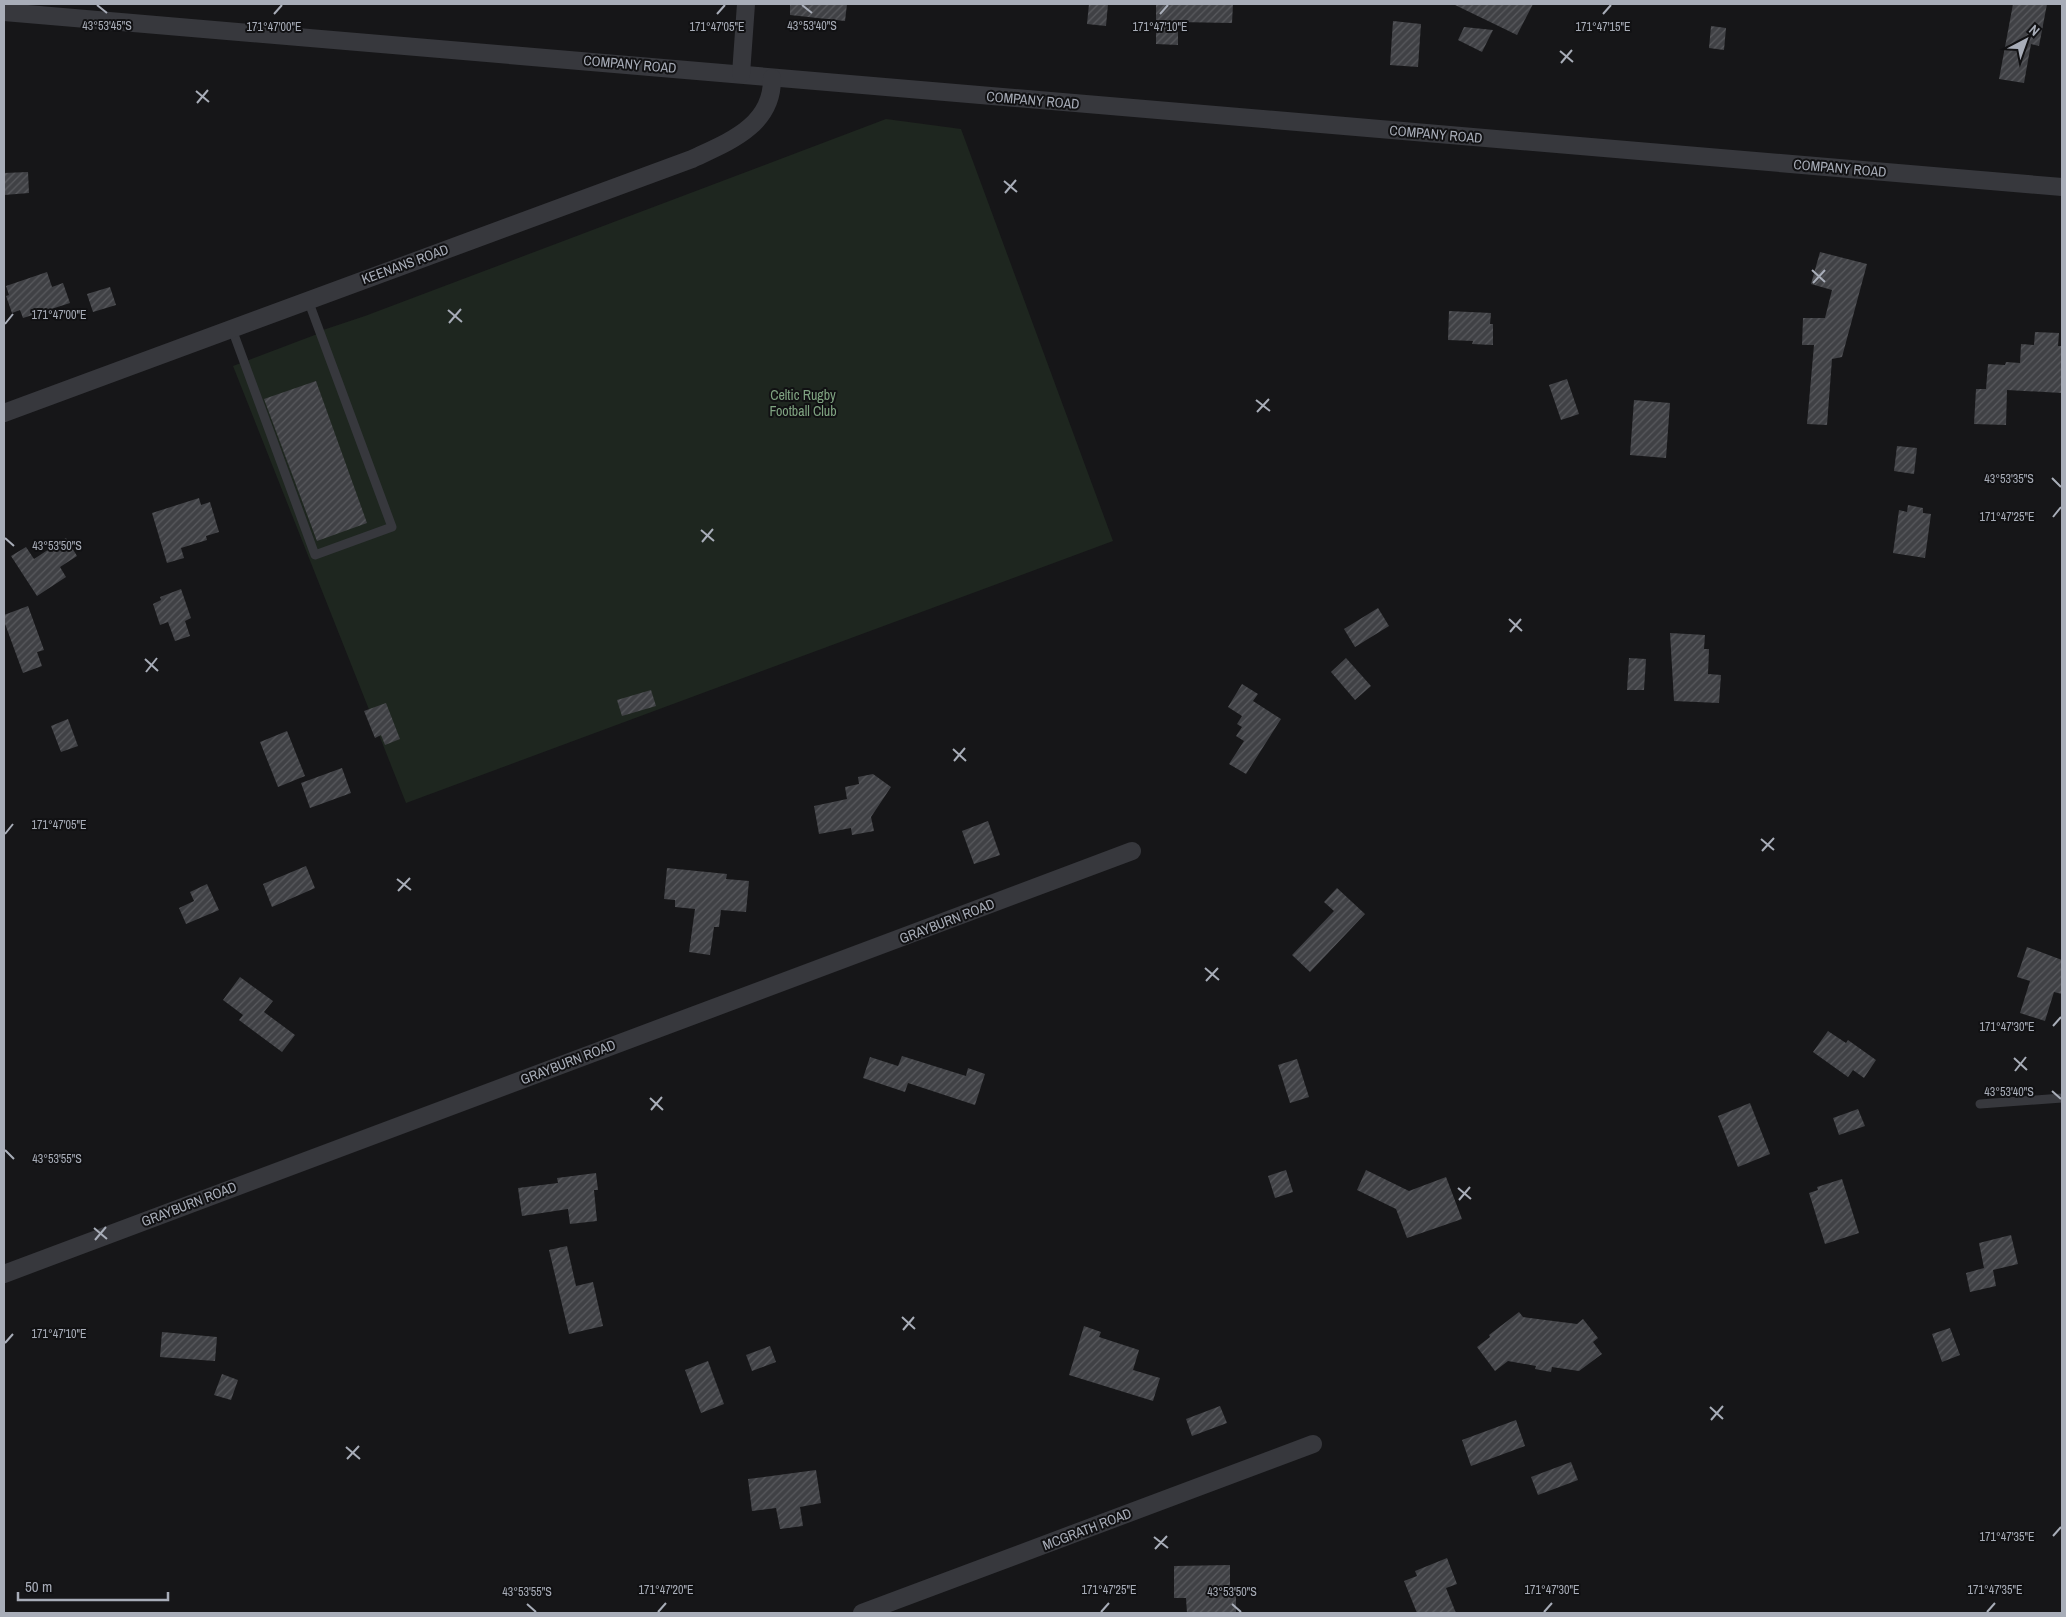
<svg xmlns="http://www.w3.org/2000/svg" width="2066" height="1617" font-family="'Archivo Narrow',sans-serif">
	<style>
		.green { fill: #1e261f }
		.building { fill: url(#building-hatch) }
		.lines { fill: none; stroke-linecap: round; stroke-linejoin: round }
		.service { stroke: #37383d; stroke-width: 9 }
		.minor { stroke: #37383d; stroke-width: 18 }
		.ticks { fill: none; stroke: #a8adb8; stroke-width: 2 }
		.labels { text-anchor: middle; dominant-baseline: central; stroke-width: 4; stroke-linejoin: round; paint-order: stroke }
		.street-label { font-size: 14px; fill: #a8adb8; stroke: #111113 }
		.park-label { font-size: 14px; fill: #7fa381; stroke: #111113 }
		.ticks-label { font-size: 12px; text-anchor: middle; fill: #a8adb8; stroke: #111113; stroke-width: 4; stroke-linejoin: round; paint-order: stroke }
	</style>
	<defs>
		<pattern id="building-hatch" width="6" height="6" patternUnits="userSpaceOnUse" patternTransform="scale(1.25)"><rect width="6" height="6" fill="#404145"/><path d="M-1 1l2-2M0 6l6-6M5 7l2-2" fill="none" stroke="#595a5e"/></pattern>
	</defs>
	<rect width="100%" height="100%" fill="#161618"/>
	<!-- green -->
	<path class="green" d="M886,119L961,129L1113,541L406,803L233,366L320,333V331L365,316Z"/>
	<!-- building -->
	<g class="building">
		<path d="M790,4H847L845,21L790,15Z"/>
		<path d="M1089,4H1108L1106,26L1087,24Z"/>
		<path d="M1156,4H1233L1232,23L1178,22V45L1156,44Z"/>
		<path d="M1453,4H1533L1517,35Z"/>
		<path d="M2013,4H2047L2039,46L2031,44L2024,83L1999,79Z"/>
		<path d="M1393,21L1421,24L1418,67L1390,65Z"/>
		<path d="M1711,26L1726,28L1724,50L1709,48Z"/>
		<path d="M1464,27L1493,30L1482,52L1458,40Z"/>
		<path d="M28,172L29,193L4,195V173Z"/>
		<path d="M1820,252L1867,264L1842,357L1832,359L1827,425L1807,424L1814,345H1802L1803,318H1825L1832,290L1811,284Z"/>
		<path d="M47,272L52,287L63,283L70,303L23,318L20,310L12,313L6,296L9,295L6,286Z"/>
		<path d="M110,287L116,305L93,312L87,294Z"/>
		<path d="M1449,311L1491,313L1490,324H1493V345L1472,344L1473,341L1448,340Z"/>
		<path d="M2035,332L2059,333L2058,346H2062V393L2007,390L2006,425L1974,424L1976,389H1986L1988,364L2005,365L2006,362L2020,363L2021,344L2034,345Z"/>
		<path d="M1567,379L1579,414L1561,420L1549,385Z"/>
		<path d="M316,381L367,523L317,541L264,399Z"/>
		<path d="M1634,400L1670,403L1666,458L1630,455Z"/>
		<path d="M1897,446L1917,448L1914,474L1894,471Z"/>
		<path d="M199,498L201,505L210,502L219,532L206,536L207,540L181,548L184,558L167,563L152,513Z"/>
		<path d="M1908,505L1923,508V513L1931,514L1925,558L1893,553L1899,510L1907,512Z"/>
		<path d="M66,538L77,556L60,567L66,577L37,596L11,556L26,547L34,559Z"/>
		<path d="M181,589L191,618L185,621L190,636L175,641L168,622L160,625L153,604L161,600L160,597Z"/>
		<path d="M28,606L44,650L37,652L42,666L23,673L4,621V615Z"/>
		<path d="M1378,608L1389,626L1355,647L1344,629Z"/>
		<path d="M1670,633L1705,635L1704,649H1709L1708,674L1721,675L1719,703L1674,701Z"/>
		<path d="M1346,658L1371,686L1355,700L1331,672Z"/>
		<path d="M1629,658L1646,659L1644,690H1627Z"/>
		<path d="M1242,684L1258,694L1253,701L1281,719L1246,774L1229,764L1244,741L1236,736L1242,727L1237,724L1242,716L1228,707Z"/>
		<path d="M651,690L656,706L622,716L617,700Z"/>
		<path d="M386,703L400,739L385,745L381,735L375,738L364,711Z"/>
		<path d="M68,719L78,746L61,752L51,726Z"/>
		<path d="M287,731L305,776L278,787L260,742Z"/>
		<path d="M342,768L351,793L310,808L301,783Z"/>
		<path d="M873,774L891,787L871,817L874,831L852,835L851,828L819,834L814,806L847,799L845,787L859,784L858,777Z"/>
		<path d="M988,821L1000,855L974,864L962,831Z"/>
		<path d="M306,866L315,888L272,907L263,884Z"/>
		<path d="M667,868L727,874L726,879L749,881L746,912L721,910L719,927H714L710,955L689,952L695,909L675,907V900L664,899Z"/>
		<path d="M207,884L219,910L186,924L179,908L194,901L190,892Z"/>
		<path d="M1337,888L1365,914L1310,972L1292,955L1334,911L1324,902Z"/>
		<path d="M2027,947L2062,960V994L2054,992L2045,1021L2020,1013L2030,981L2017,977Z"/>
		<path d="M240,977L273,1001L264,1012L295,1035L282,1052L239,1020L243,1015L223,1000Z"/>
		<path d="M1828,1031L1846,1043L1848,1040L1876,1060L1864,1078L1853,1070L1848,1077L1813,1052Z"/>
		<path d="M902,1056L966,1076L968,1068L985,1074L975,1105L908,1083L905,1092L863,1078L870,1057L898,1066Z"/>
		<path d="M1297,1059L1309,1097L1290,1103L1278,1065Z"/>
		<path d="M1750,1103L1770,1154L1738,1167L1718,1116Z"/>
		<path d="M1858,1109L1865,1126L1839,1135L1833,1118Z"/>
		<path d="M1286,1170L1293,1192L1275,1198L1268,1176Z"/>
		<path d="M1366,1170L1409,1191L1446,1177L1462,1219L1407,1238L1396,1209L1357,1190Z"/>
		<path d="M596,1173L598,1190H594L597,1221L570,1224L568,1209L522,1216L518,1188L558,1183L557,1178Z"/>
		<path d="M1842,1179L1859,1233L1825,1244L1809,1193L1818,1190L1817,1187Z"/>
		<path d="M2011,1235L2018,1264L1993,1270L1996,1286L1970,1292L1966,1273L1984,1268L1979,1243Z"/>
		<path d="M567,1246L576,1286L593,1282L603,1326L569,1334L549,1250Z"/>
		<path d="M1519,1312L1523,1317L1577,1324L1583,1319L1598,1338L1593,1342L1602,1354L1579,1371L1552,1367L1551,1372L1535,1369L1536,1366L1508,1361L1495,1371L1477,1347L1490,1337L1489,1335Z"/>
		<path d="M1084,1326L1101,1332L1099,1337L1139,1350L1133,1370L1160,1378L1153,1401L1069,1375Z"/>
		<path d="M1950,1328L1960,1355L1942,1362L1932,1334Z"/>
		<path d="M162,1332L217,1337L215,1361L160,1357Z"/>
		<path d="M770,1346L776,1362L752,1371L746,1355Z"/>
		<path d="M708,1361L724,1404L701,1413L685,1370Z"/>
		<path d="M222,1374L238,1380L231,1400L214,1395Z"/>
		<path d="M1220,1406L1227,1423L1192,1436L1186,1419Z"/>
		<path d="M1516,1420L1525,1446L1471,1466L1462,1440Z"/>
		<path d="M1571,1462L1578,1480L1538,1495L1531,1477Z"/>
		<path d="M816,1470L821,1503L800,1507L803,1526L780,1529L776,1508L752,1511L748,1479Z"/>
		<path d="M1447,1558L1457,1584L1446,1588L1456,1613H1417L1404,1581L1417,1576L1415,1571Z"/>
		<path d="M1230,1565V1588H1236V1613H1187L1186,1598H1174V1566Z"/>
	</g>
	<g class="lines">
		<!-- service -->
		<g class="service">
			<path d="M232,329L315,555L392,527L308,300"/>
			<path d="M1980,1104L2062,1098"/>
		</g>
		<!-- minor -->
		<g class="minor">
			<path d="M4,12L2062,187"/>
			<path d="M741,74L746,4"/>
			<path d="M4,413L692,159C728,142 773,126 772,78"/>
			<path d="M4,1274L1132,851"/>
			<path d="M862,1613L1313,1444"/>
		</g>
	</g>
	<!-- ticks -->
	<path class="ticks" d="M97,5L107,13M802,5L812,13M274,14L282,5M717,14L725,5M1160,14L1168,5M1603,14L1611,5M1560,51L1573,62M1561,63L1572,50M196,91L209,102M197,103L208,90M1004,181L1017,192M1005,193L1016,180M1812,270L1825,282M1813,283L1825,270M448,310L462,322M449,323L461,309M5,324L13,314M1256,400L1270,411M1257,412L1269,399M2052,478L2061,487M2053,517L2061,507M701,530L714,541M5,538L14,546M702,542L713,529M1509,619L1522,631M1510,632L1521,619M145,659L158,671M146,672L157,658M953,749L966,761M954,761L965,748M5,834L13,824M1761,839L1774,850M1762,851L1774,838M397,879L411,890M398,891L410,878M1205,968L1219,980M1206,981L1218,968M2053,1026L2061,1017M2014,1058L2027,1070M2015,1071L2026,1057M2052,1091L2061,1099M650,1098L663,1110M651,1110L662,1097M5,1150L14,1159M1458,1188L1471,1199M1459,1200L1470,1187M94,1228L107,1239M95,1240L106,1227M902,1317L915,1329M903,1330L914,1317M5,1343L13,1334M1710,1407L1723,1419M1711,1420L1723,1406M346,1447L360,1459M347,1459L359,1446M2053,1536L2061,1527M1154,1537L1168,1548M1155,1549L1167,1536M527,1604L536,1612M1232,1604L1241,1612M658,1612L666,1603M1101,1612L1109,1603M1544,1612L1552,1603M1987,1612L1995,1603"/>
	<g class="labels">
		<!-- street labels -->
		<g class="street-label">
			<text transform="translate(630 64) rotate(5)">COMPANY ROAD</text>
			<text transform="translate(1033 100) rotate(5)">COMPANY ROAD</text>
			<text transform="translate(1436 134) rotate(5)">COMPANY ROAD</text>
			<text transform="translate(1840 168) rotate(5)">COMPANY ROAD</text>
			<text transform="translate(405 264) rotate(-20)">KEENANS ROAD</text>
			<text transform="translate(947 921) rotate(-21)">GRAYBURN ROAD</text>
			<text transform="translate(568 1062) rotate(-21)">GRAYBURN ROAD</text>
			<text transform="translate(189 1204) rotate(-21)">GRAYBURN ROAD</text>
			<text transform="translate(1087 1529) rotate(-21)">MCGRATH ROAD</text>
		</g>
		<!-- park labels -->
		<g class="park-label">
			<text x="803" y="395">Celtic Rugby<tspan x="803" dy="16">Football Club</tspan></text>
		</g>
	</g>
	<g class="ticks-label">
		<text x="107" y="30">43°53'45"S</text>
		<text x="812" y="30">43°53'40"S</text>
		<text x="717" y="31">171°47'05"E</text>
		<text x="1160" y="31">171°47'10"E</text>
		<text x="1603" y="31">171°47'15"E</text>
		<text x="274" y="31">171°47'00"E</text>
		<text x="59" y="319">171°47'00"E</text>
		<text x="2009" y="483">43°53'35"S</text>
		<text x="2007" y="521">171°47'25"E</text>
		<text x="57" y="550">43°53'50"S</text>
		<text x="59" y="829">171°47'05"E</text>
		<text x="2007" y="1031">171°47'30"E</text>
		<text x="2009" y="1096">43°53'40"S</text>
		<text x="57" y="1163">43°53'55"S</text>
		<text x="59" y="1338">171°47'10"E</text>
		<text x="2007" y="1541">171°47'35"E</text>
		<text x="666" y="1594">171°47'20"E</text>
		<text x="1109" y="1594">171°47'25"E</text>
		<text x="1552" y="1594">171°47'30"E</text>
		<text x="1995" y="1594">171°47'35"E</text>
		<text x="527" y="1596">43°53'55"S</text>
		<text x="1232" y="1596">43°53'50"S</text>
	</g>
	<!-- border -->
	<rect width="2066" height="1617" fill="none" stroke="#a8adb8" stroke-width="10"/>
	<!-- north arrow -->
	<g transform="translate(2026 40) rotate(41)" stroke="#111113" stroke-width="4" paint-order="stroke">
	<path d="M0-4L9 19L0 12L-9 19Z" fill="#a8adb8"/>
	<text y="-8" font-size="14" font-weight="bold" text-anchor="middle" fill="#a8adb8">N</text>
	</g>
	<!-- scale -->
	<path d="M18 1592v8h150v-8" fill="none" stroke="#a8adb8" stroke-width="2.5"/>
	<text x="25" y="1592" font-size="15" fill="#a8adb8" stroke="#111113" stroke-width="4" paint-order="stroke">50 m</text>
</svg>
